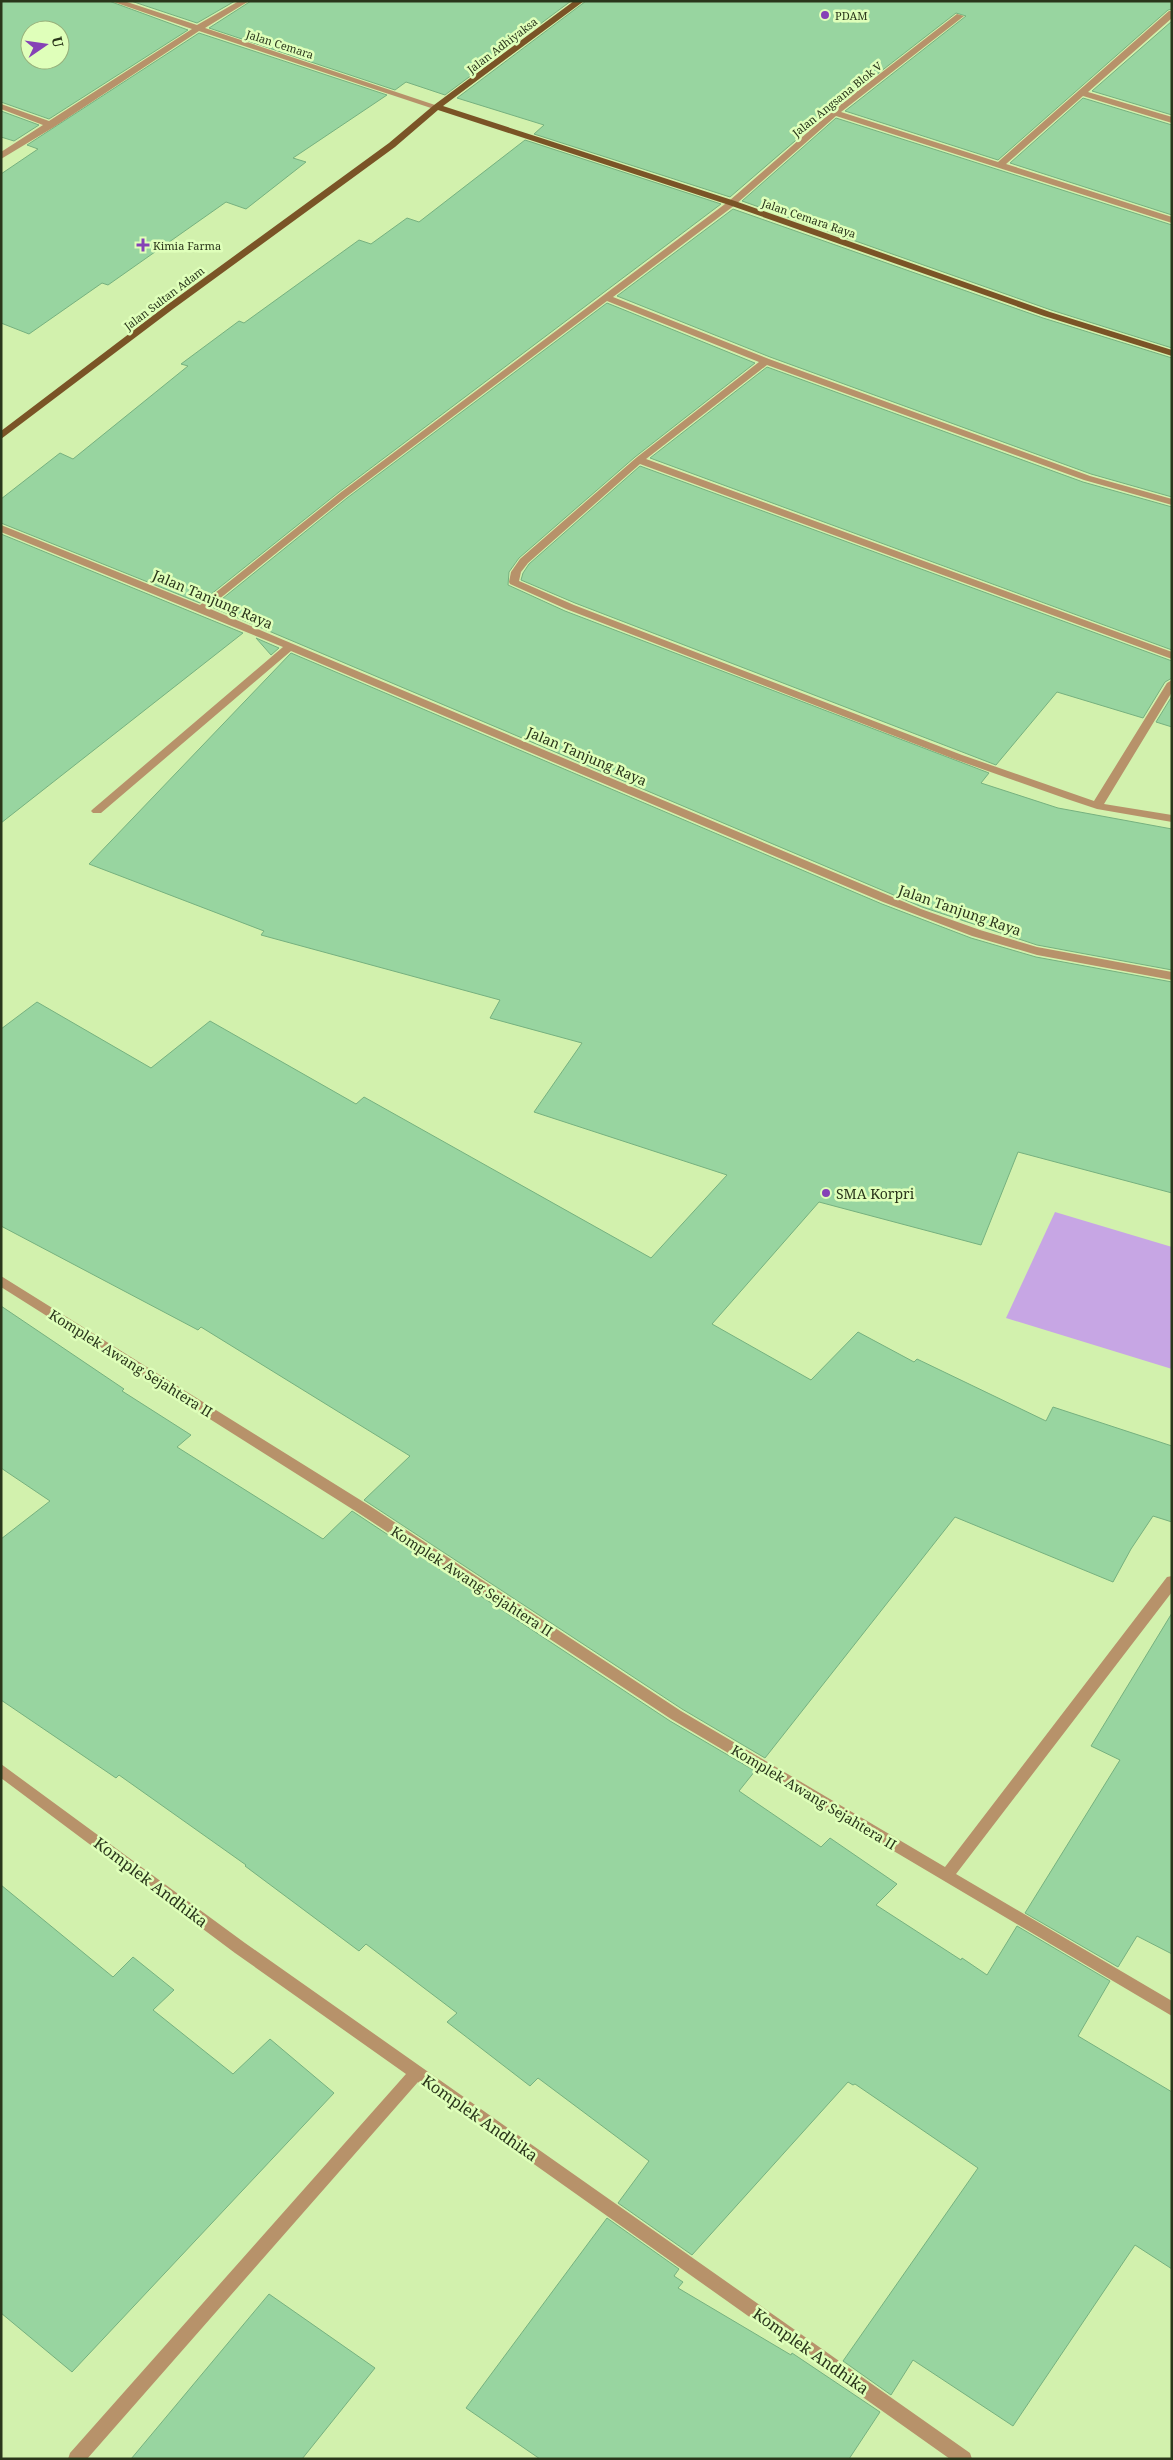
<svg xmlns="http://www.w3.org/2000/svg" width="1173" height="2460" font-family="'Noto Serif',serif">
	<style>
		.green { fill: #c7a6e4 }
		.building { fill: #98d5a0; stroke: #76b17f; fill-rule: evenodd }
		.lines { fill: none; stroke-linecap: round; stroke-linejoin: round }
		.minor { fill: #b7926a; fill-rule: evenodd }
		.major { fill: #7a5426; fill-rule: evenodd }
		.poi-dot { fill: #8542b6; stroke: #dfffba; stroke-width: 2 }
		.labels { text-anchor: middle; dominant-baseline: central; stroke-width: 5; stroke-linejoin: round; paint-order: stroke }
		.far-poi-label { font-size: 11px; fill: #2a361b; stroke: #dfffba; text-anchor: start }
		.far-street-label { font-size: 11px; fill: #2a361b; stroke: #dfffba }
		.street-label { font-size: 14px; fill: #2a361b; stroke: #dfffba }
		.poi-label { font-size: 14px; fill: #2a361b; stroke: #dfffba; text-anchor: start }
		.near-street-label { font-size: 16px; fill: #2a361b; stroke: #dfffba }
	</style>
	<rect width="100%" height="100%" fill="#d2f1ad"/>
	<!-- green -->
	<path class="green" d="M1055,1212L1172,1247V1369L1006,1318Z"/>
	<!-- building -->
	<g class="building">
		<path d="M1,1H109L188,30L49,119L1,102ZM30,30H60V60H30Z"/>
		<path d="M131,1H235L197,23Z"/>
		<path d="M251,1H571L445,95L406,82L395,90L209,28Z"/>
		<path d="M586,1H1172V9L1168,10L998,160L845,111L966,16L956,13L831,110L730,197L534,134L544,125L457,98Z"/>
		<path d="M1172,21V115L1092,91Z"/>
		<path d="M199,33L387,95L293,158L306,162L246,209L226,202L108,285L102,283L29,334L1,323V174L38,149L27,145Z"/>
		<path d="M1083,98L1172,125V215L1010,163Z"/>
		<path d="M1,111L39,125L14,141L1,137Z"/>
		<path d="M836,118L1172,225V348L1051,310L742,201Z"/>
		<path d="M525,140L721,204L339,492L200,603L1,523V499L60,453L73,459L188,366L181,364L239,321L244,323L359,240L371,244L407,218L419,222Z"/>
		<path d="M733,209L1043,318L1172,358V497L1091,474L770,357L617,296Z"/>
		<path d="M607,303L755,363L635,457L519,558L509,572L508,585L565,611L989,773L981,783L1058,808L1172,829V970L1037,945L922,907L212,607L347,498Z"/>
		<path d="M767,367L1083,482L1172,507V650L650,458Z"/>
		<path d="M640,466L1172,661V678L1165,682L1143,718L1057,692L996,765L575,603L521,580L523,573L529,564Z"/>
		<path d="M1,534L243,633L1,823Z"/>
		<path d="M256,638L279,648L271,655Z"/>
		<path d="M291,653L882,904L971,938L1036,957L1172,982V1193L1018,1152L981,1245L819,1202L712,1324L811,1380L858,1332L914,1362L917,1359L1046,1421L1053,1407L1172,1446V1522L1153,1516L1131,1549L1113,1582L955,1517L765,1758L682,1709L364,1500L410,1456L201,1327L198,1330L1,1226V1029L37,1002L151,1068L210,1021L356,1104L364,1097L651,1258L727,1175L534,1112L582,1043L490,1018L500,1000L261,935L264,931L89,864Z"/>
		<path d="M1172,696V727L1156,722Z"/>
		<path d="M1,1306L124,1389L122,1391L191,1435L177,1447L323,1539L352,1511L670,1721L755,1771L739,1791L821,1847L830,1838L897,1884L876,1905L961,1960L962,1958L987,1975L1017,1926L1110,1981L1078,2036L1172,2092V2269L1135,2245L1013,2426L913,2360L891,2395L843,2361L978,2168L855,2084L853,2085L848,2082L692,2255L618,2203L649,2161L538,2078L530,2086L447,2022L457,2013L366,1944L359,1951L245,1866L246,1865L119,1775L116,1778L1,1700V1539L50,1501L1,1468Z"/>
		<path d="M1172,1613V1954L1137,1936L1118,1967L1025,1913L1120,1760L1091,1746Z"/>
		<path d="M1,1885L113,1977L133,1957L174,1990L153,2010L233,2074L270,2039L334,2093L72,2372L1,2313Z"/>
		<path d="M607,2218L679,2269L674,2276L683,2282L678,2288L791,2355L792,2353L880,2412L849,2459H540L466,2408Z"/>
		<path d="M269,2294L375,2368L302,2459H131Z"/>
	</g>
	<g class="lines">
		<!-- minor -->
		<g class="minor">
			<path d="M111,1H124L197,25L239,1H249L205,28L441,107L434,109L199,31L54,127L1,159V152L43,125L1,109V104L49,121L192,29Z"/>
			<path d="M1169,11H1172V18L1088,92L1172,117V123L1083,96L1006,164L1172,217V223L836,116L735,205L613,297L769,359L1090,476L1172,499V505L1084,480L767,365L646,459L1172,652V659L640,464L528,563L521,572L519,581L574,605L962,755L1094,801L1167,683L1172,680V692L1104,804L1172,815V822L1097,809L1067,799L954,759L566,609L510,584L509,582L511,572L520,559L636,458L759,362L607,301L346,497L208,608L921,909L980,930L1037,947L1172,972V980L1037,955L972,936L883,902L291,651L101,813H93L91,811L93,809L283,647L1,532V525L200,605L340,493L729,201L832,111L957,14L964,16L841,112L998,162Z"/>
			<path d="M1,1276L370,1506L681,1711L945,1867L1167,1577L1172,1576V1592L956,1874L1172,2001V2016L671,1719L360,1514L1,1287Z"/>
			<path d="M1,1764L245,1943L970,2453L972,2459H950L418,2082L87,2459H68L70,2453L406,2074L235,1953L1,1778Z"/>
		</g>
		<!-- major -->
		<path class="major" d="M574,1H584L443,106L735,201L1050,312L1172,350V356L1044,316L729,205L438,110L395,147L173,309L1,439V431L167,305L389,143L434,105Z"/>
	</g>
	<!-- markers -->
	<g class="poi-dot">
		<circle cx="825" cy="15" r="5"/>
		<path d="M140.5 237.5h5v5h5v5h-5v5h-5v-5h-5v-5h5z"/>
		<circle cx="826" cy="1193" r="5"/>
	</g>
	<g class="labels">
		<!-- far-poi labels -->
		<g class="far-poi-label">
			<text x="835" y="15">PDAM</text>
			<text x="153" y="245">Kimia Farma</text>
		</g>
		<!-- far-street labels -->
		<g class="far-street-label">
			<text transform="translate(280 44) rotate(18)">Jalan Cemara</text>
			<text transform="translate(502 45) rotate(-37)">Jalan Adhiyaksa</text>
			<text transform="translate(837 99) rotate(-39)">Jalan Angsana Blok V</text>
			<text transform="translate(809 218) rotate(19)">Jalan Cemara Raya</text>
			<text transform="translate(164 298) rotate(-37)">Jalan Sultan Adam</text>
		</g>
		<!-- street labels -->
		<g class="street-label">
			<text transform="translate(213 599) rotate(23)">Jalan Tanjung Raya</text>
			<text transform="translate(587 756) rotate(23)">Jalan Tanjung Raya</text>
			<text transform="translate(960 910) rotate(19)">Jalan Tanjung Raya</text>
			<text transform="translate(131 1363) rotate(32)">Komplek Awang Sejahtera II</text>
			<text transform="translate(472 1581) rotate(33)">Komplek Awang Sejahtera II</text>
			<text transform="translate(814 1797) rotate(31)">Komplek Awang Sejahtera II</text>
		</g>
		<!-- poi labels -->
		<g class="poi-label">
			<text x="836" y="1193">SMA Korpri</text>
		</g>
		<!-- near-street labels -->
		<g class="near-street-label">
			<text transform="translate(151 1882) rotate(37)">Komplek Andhika</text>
			<text transform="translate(480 2118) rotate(35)">Komplek Andhika</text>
			<text transform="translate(811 2351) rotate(35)">Komplek Andhika</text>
		</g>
	</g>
	<!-- border -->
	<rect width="1173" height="2460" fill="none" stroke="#2a361b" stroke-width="5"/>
	<!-- north arrow -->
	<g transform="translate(45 45) rotate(77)"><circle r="24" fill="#dfffba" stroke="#97af7a"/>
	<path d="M0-4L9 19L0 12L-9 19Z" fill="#8542b6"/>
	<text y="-8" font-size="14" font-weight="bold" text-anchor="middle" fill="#2a361b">U</text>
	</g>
</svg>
